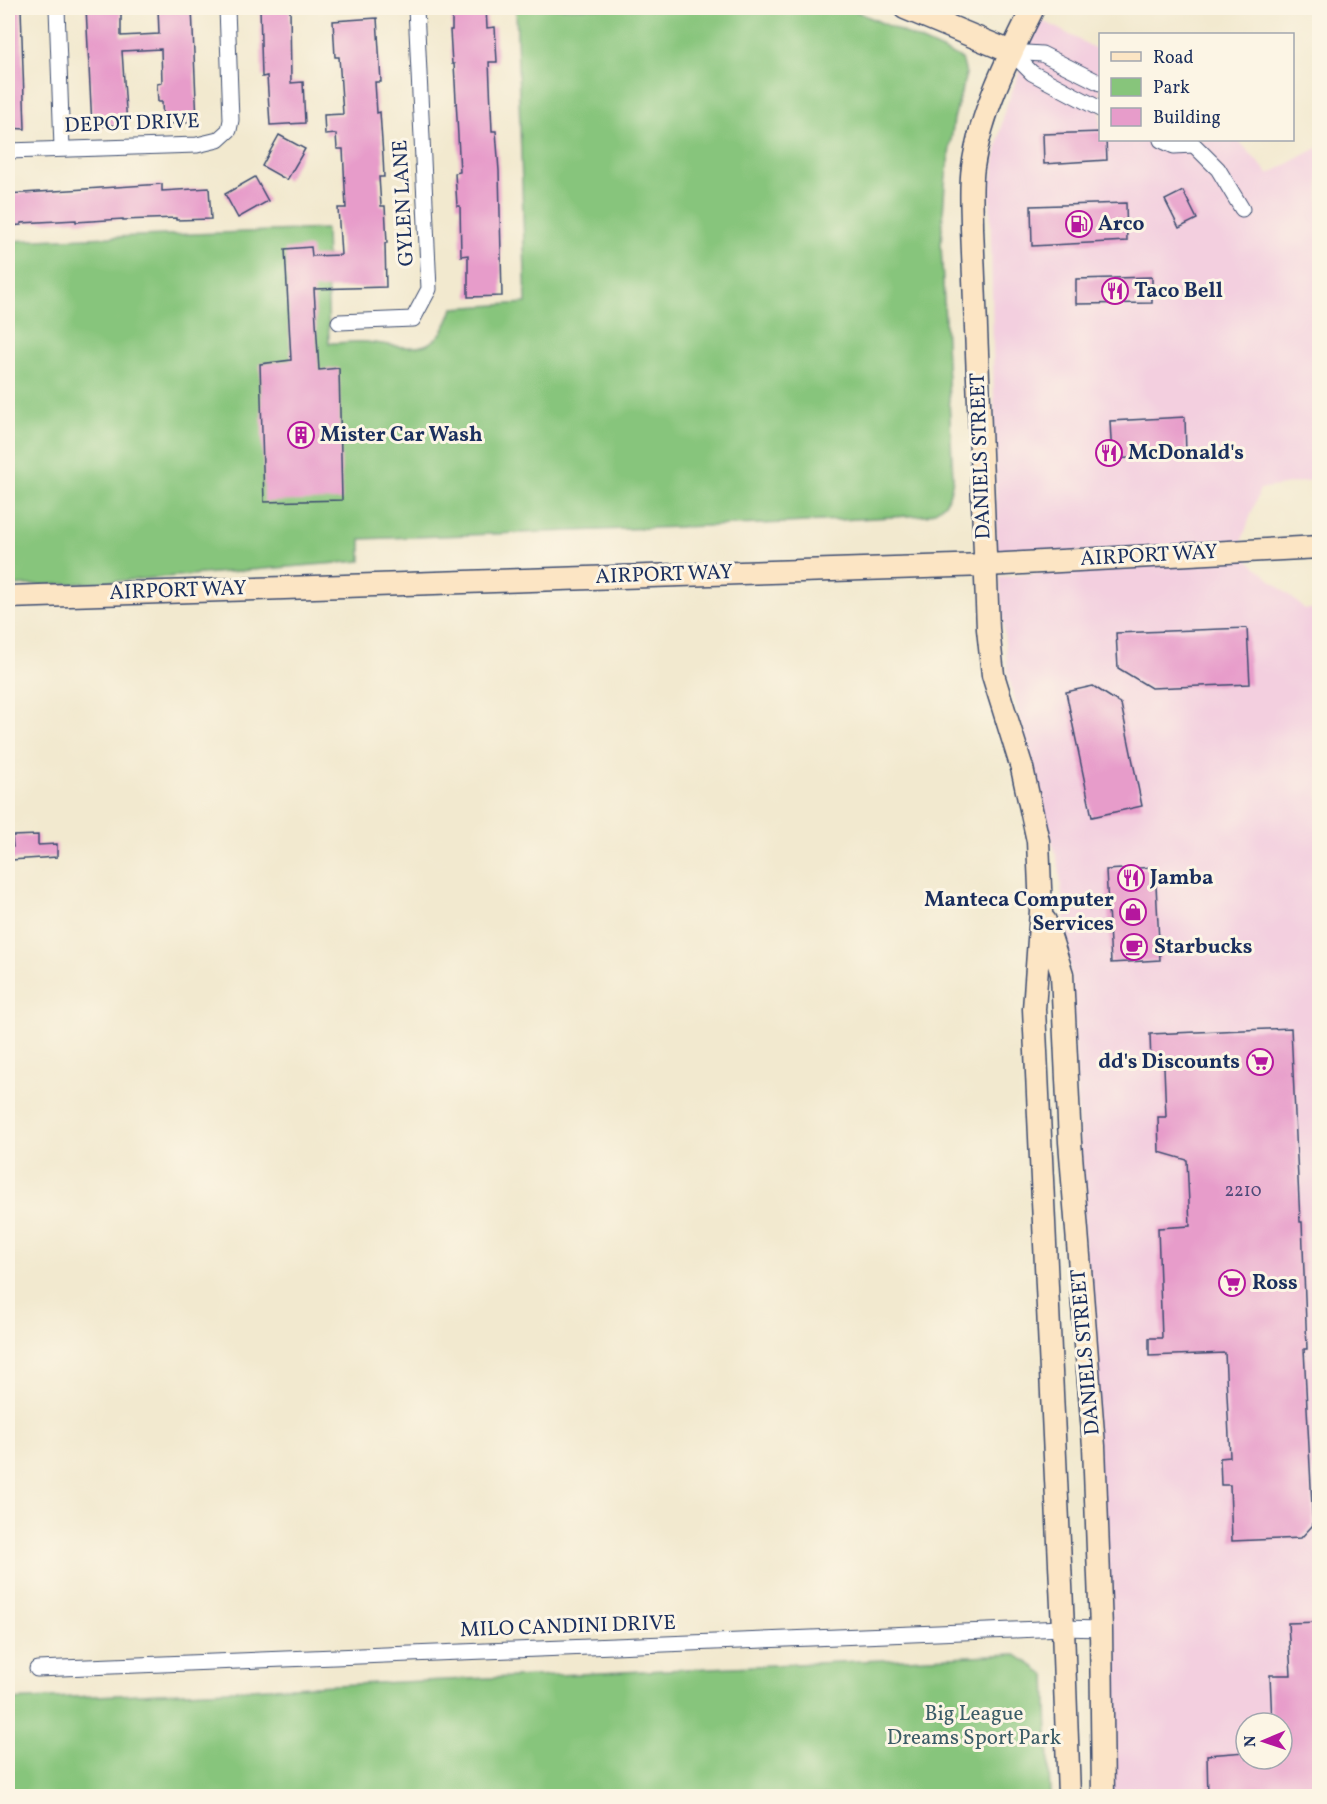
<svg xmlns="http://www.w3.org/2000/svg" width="1327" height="1804" font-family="Vollkorn,serif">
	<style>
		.built { fill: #f3cfdf; fill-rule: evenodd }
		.green { fill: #87c57b; stroke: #517a6c; stroke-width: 1.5 }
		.building { fill: #e79cca }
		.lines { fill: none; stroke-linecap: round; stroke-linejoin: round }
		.street-casing { stroke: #3b4b6f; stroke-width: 17 }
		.secondary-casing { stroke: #3b4b6f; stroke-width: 25 }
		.street { stroke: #fff; stroke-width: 15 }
		.secondary { stroke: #fce5c4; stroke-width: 22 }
		.labels { text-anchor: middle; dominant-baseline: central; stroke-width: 6; stroke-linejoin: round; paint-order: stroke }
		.number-label { font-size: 18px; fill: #4e4a79 }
		.street-label { font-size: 21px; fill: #1b2f5e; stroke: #fcf5e5 }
		.poi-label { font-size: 21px; font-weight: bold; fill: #1b2f5e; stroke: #fcf5e5; text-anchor: start }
		.park-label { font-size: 21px; fill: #3b5c67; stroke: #fcf5e5 }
	</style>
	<rect width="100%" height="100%" fill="#fcf5e5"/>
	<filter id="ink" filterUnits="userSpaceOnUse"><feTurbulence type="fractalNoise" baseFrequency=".0167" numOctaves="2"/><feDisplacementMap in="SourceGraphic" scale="12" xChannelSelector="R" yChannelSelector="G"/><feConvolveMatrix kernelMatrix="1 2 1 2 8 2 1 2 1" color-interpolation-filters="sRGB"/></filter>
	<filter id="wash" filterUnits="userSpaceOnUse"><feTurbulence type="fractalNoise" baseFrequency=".008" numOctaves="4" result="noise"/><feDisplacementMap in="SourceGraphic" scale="24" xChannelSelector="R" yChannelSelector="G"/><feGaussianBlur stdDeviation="1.35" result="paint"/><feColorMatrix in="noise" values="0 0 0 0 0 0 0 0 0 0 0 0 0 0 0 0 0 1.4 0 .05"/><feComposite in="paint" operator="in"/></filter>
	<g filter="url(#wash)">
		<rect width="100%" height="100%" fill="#f2e9cf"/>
		<!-- built -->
		<g class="built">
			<path d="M1040,19L1100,51V140H1238L1269,174L1319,147V479L1260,489L1241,543L997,556L990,190L1004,112Z"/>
			<path d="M1242,555L1305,609H1319V1796H1112L1072,994L1059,867L1008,675L999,577ZM1246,1723H1282V1759H1246Z"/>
		</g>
		<!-- green -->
		<g class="green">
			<path d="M516,8H849L962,59L966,74L954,119L945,184L941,244L953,478C950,500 947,506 927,515L787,523L361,539V561L93,583L8,586V241L326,229L329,343C341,343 354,341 367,342C409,347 437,360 453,308L526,303Z"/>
			<path d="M1015,1654L1046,1675L1050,1796H8V1700Z"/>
		</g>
		<g id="blocks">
			<!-- building -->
			<g class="building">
				<path d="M8,8H21L25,129L8,128Z"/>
				<path d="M86,8H121V36L159,34L158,8H192L197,122L163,124L162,102H158L157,84L162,83L161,49L122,51L127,125L92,126Z"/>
				<path d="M260,8H290L291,83L303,82L305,123L270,125L267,76L262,77Z"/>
				<path d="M452,8H486L487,28L495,27L497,62H489L492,131H496L499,171L502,296L468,297V255L461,256L460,206H457L455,173L460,172L454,64H452L450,30H452Z"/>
				<path d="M377,18L381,82H375L377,113L380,112L383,156L384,177H379L381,206H385L387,243H385L386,287L314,289L319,370L339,368L342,500L264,502L260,364L291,360L285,249L311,247L312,256L341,255L338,208H346L343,149H337L336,134L325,135L324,115L343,114L339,57H335L333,21Z"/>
				<path d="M1101,132V140H1106L1107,160L1044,164L1043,134Z"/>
				<path d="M279,135L305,149L287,180L262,166Z"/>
				<path d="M255,177L268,201L238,218L225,194Z"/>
				<path d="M162,184V191L209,188L211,219L176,220V218L123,220V219L76,222V220L21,223V225L8,226V194Z"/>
				<path d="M1183,191L1197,219L1179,228L1165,200Z"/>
				<path d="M1126,203L1127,241L1032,246L1031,206Z"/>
				<path d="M1152,277V303L1076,304V279Z"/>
				<path d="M1185,417L1186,455L1112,459L1110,421Z"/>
				<path d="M1247,628L1250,684L1151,688L1118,668L1116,633Z"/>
				<path d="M1093,686L1121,704L1142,806L1092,817L1066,692Z"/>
				<path d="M38,835V845L57,844V857L11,860L10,847H13L12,836Z"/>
				<path d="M1155,867L1160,960L1111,963L1106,870Z"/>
				<path d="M1291,1028L1300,1222H1302L1307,1349H1304L1313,1525L1301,1538L1232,1541L1230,1485H1221L1220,1458L1230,1457L1225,1353L1149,1356V1338H1162L1158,1228L1190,1226L1187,1160L1159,1152L1158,1117H1166L1164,1067L1151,1064L1150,1034Z"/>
				<path d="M1320,1622V1797H1208L1207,1755L1246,1752V1759H1282V1723H1272L1270,1675H1291L1288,1623Z"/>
			</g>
		</g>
	</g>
	<g filter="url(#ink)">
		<use href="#blocks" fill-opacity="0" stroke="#3b4b6f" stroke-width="1.5"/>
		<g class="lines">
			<defs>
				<g id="street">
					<path d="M57,8L62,148"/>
					<path d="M1011,52L1032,73L1100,109"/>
					<path d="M1011,52L1042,54L1100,83"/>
					<path d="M1161,140L1174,146L1193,145"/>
					<path d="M1189,140L1218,169L1242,209"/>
					<path d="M8,151L197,145L218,140L229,130L231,120L227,8"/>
					<path d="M339,322L413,319L429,289L416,8"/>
					<path d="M37,1669L1063,1628L1101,1629"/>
				</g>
				<g id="secondary">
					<path d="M905,8L1011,52"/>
					<path d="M1033,8C1008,58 981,111 973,167C970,187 972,208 972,228L988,629L993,675L1022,768L1038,841L1041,911L1034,1009L1063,1628L1069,1796"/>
					<path d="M8,597L986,565L1320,547"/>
					<path d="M1045,921L1062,974L1070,1142L1094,1446L1101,1629L1103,1796"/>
				</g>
			</defs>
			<!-- street casing -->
			<use href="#street" class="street-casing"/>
			<!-- secondary casing -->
			<use href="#secondary" class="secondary-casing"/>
			<!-- street -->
			<use href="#street" class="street"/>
			<!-- secondary -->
			<use href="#secondary" class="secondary"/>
		</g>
	</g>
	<!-- icons -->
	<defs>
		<symbol id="fuel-ring" viewBox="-11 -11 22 22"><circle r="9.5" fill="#fcf5e5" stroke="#b5179e" stroke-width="1.5"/><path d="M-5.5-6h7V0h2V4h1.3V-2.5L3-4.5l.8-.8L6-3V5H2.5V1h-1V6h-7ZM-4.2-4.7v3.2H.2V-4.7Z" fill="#b5179e"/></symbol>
		<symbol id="restaurant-ring" viewBox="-11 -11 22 22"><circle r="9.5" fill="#fcf5e5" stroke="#b5179e" stroke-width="1.5"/><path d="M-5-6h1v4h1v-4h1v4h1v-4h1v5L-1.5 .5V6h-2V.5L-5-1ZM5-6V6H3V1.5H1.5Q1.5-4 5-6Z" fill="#b5179e"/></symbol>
		<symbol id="building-ring" viewBox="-11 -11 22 22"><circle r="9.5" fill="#fcf5e5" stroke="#b5179e" stroke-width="1.5"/><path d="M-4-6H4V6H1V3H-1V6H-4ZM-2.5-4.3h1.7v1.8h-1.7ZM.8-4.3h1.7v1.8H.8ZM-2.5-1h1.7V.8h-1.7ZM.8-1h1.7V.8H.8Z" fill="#b5179e"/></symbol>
		<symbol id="shop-ring" viewBox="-11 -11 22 22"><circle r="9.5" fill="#fcf5e5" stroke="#b5179e" stroke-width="1.5"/><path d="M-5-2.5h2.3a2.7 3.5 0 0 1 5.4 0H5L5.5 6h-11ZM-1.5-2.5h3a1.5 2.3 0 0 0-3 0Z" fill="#b5179e"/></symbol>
		<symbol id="cafe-ring" viewBox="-11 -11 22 22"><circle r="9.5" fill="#fcf5e5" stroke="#b5179e" stroke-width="1.5"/><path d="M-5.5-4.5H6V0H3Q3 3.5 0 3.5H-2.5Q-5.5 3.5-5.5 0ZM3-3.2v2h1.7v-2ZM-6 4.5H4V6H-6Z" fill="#b5179e"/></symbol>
		<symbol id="supermarket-ring" viewBox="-11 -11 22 22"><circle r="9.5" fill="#fcf5e5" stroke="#b5179e" stroke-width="1.5"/><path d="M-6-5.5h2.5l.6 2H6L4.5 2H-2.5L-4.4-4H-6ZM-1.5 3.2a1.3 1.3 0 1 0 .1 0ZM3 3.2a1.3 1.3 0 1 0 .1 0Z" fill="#b5179e"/></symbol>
	</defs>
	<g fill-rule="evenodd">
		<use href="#fuel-ring" x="1064" y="209" width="30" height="30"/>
		<use href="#restaurant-ring" x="1100" y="276" width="30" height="30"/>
		<use href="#building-ring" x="286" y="420" width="30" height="30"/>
		<use href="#restaurant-ring" x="1094" y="438" width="30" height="30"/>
		<use href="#restaurant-ring" x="1116" y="863" width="30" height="30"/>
		<use href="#shop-ring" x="1118" y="897" width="30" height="30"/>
		<use href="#cafe-ring" x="1119" y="932" width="30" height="30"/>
		<use href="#supermarket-ring" x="1245" y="1047" width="30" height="30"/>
		<use href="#supermarket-ring" x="1217" y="1268" width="30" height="30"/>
	</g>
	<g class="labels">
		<!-- number labels -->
		<g class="number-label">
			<text x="1243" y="1191">2210</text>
		</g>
		<!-- street labels -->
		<g class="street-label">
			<text transform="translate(132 124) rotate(-2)">DEPOT DRIVE</text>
			<text transform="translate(404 203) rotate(-93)">GYLEN LANE</text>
			<text transform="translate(981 456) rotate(-92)">DANIELS STREET</text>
			<text transform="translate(1149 556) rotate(-3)">AIRPORT WAY</text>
			<text transform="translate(664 575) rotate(-2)">AIRPORT WAY</text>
			<text transform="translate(178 591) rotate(-2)">AIRPORT WAY</text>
			<text transform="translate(1086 1352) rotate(-95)">DANIELS STREET</text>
			<text transform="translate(568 1627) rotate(-2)">MILO CANDINI DRIVE</text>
		</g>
		<!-- poi labels -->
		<g class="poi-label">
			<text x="1098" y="224">Arco</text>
			<text x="1134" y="291">Taco Bell</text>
			<text x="320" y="435">Mister Car Wash</text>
			<text x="1128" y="453">McDonald's</text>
			<text x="1150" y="878">Jamba</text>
			<text x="1114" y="900" text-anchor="end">Manteca Computer<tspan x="1114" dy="24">Services</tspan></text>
			<text x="1154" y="947">Starbucks</text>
			<text x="1240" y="1062" text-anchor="end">dd's Discounts</text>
			<text x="1252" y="1283">Ross</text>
		</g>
		<!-- park labels -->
		<g class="park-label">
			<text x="974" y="1714">Big League<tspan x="974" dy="24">Dreams Sport Park</tspan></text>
		</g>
	</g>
	<!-- margin -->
	<rect width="1327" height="1804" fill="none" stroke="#fcf5e5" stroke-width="30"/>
	<!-- legend -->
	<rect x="1099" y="33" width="195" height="108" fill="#fcf5e5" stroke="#a2a6af" stroke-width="1.5"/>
	<rect x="1111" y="52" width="30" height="9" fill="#fce5c4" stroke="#a2a6af" stroke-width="1.5"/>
	<text x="1153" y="63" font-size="18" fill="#1b2f5e">Road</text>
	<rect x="1111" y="78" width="30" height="18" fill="#87c57b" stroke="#a2a6af" stroke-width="1.5"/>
	<text x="1153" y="93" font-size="18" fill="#1b2f5e">Park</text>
	<rect x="1111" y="108" width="30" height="18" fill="#e79cca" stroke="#a2a6af" stroke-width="1.5"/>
	<text x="1153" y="123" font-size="18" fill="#1b2f5e">Building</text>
	<!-- north arrow -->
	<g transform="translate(1264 1741) rotate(268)"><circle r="28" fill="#fcf5e5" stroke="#a2a6af" stroke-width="1.5"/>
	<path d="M0-4.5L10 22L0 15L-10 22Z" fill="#b5179e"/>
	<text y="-9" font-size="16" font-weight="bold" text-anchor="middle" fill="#1b2f5e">N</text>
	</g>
</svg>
